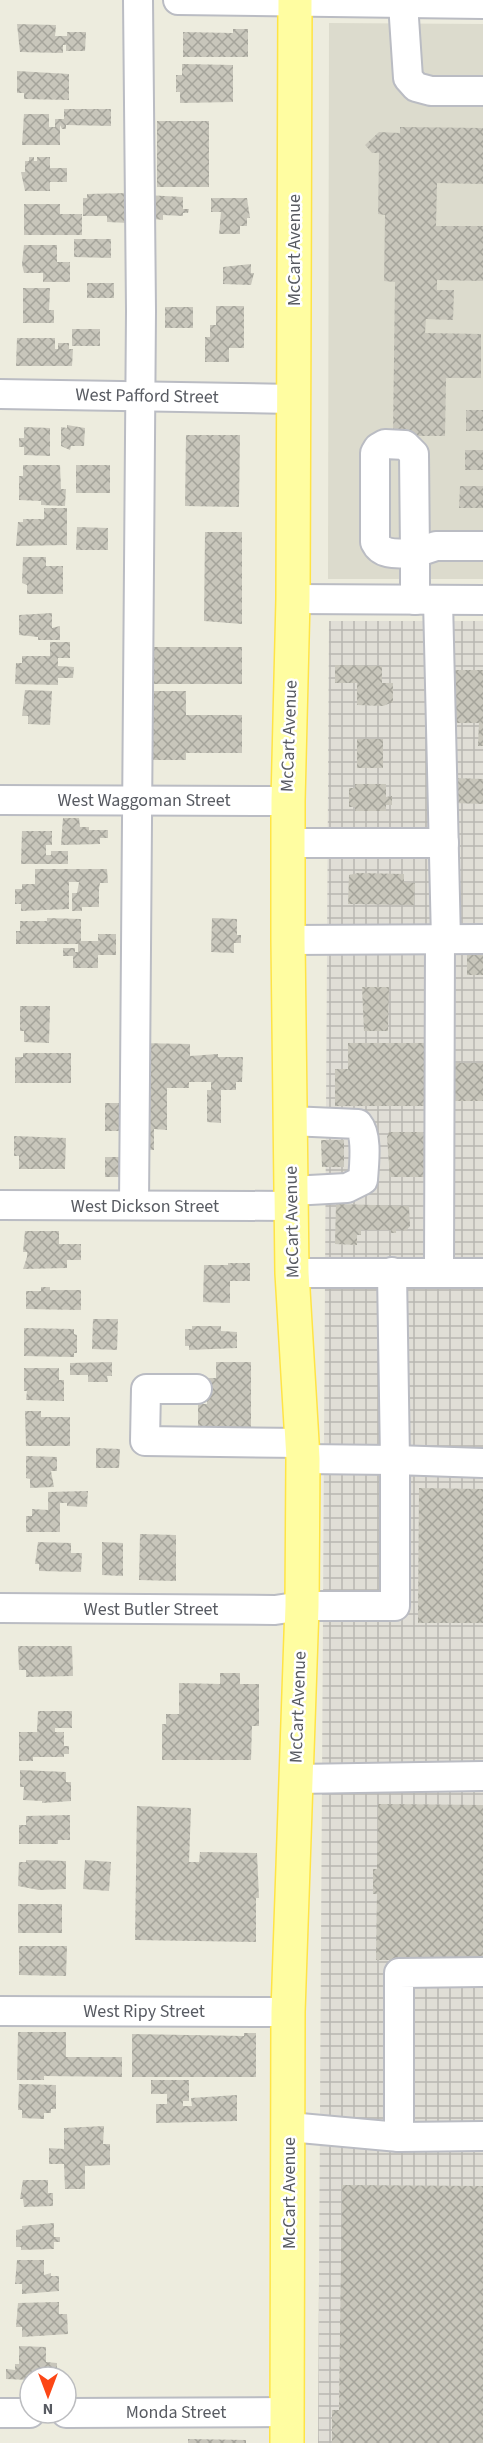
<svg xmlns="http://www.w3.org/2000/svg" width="483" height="2443" font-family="'Source Sans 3',sans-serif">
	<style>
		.industrial { fill: url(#industrial-grid) }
		.education { fill: #dcdbcd }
		.building { fill: url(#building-cross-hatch) }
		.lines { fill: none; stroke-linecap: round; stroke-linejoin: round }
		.minor-casing { stroke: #babcc3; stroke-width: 32 }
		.major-casing { stroke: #ffe445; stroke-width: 36 }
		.minor { stroke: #fff; stroke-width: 28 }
		.major { stroke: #fffda1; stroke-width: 33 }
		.labels { text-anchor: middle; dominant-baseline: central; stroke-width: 5; stroke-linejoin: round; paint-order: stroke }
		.street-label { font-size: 18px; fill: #585b62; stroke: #fff }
	</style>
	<defs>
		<pattern id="industrial-grid" width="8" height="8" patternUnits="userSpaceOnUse" patternTransform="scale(1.5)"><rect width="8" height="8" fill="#e0ded6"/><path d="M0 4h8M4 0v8" fill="none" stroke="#b8b7b1"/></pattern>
		<pattern id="building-cross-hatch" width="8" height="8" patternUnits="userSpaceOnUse" patternTransform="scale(1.5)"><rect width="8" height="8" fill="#c8c6bb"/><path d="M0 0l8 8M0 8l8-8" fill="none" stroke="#a5a49b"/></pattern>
	</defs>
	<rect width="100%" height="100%" fill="#edecde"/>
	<!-- industrial -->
	<path class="industrial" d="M329,621H483V2443H318Z"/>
	<!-- education -->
	<path class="education" d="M329,23L483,24V579H328Z"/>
	<!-- building -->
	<g class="building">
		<path d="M17,24L56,25L55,36H67V32H86L85,51H66V45H63V53L20,52Z"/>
		<path d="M233,29H248V57H183V32L233,33Z"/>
		<path d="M182,64L233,65V102L180,103V92H176V75H182Z"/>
		<path d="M17,71L69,74V100L24,99V93H17Z"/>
		<path d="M64,109H111V126L66,125V129H62L60,125V145H22L24,114H49V127H55V119H64Z"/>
		<rect x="157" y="121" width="52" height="66"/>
		<path d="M400,127L483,128V184L437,183L436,226H483V281L437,280V290H454L453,320L426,319L425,333L481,334V378H446L445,436H393L395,282L384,281L385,215L378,214L379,153H372L365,145L379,132L400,133Z"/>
		<path d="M29,157H34V161H37V157H50V168H67V182H50V191H25L21,172H25V161H29Z"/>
		<path d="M129,193V223L107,222V216H83V198H87V194Z"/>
		<path d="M146,195L183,197V209H189L188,213H183V216L163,215V220L145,218Z"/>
		<path d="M211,198H247L250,218H247V226H240V234H219L221,212H211Z"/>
		<path d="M24,204H60V214H82V235H24Z"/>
		<path d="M74,239H111V258L74,257Z"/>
		<path d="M24,245H57V262H70V282H43V273H24L22,264Z"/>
		<path d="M251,264V273H254L251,285L223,284V267Z"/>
		<rect x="87" y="283" width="27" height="15"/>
		<path d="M23,288H50L49,310H54V323H23Z"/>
		<path d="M216,306H244V348H229V362H205V337H210V325H216Z"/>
		<rect x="165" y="307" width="28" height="21"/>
		<rect x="72" y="329" width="28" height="17"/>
		<path d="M17,338H55V349H58V343H69V349H73L72,366H16Z"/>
		<rect x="466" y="410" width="17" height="21"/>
		<path d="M67,425L85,428L84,446H71L70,450L61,446V427L67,428Z"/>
		<path d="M24,427L50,428V456L24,455V447H19V438H24Z"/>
		<path d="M186,435H240L239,507L185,506Z"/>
		<rect x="465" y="450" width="18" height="20"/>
		<path d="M23,465H60L61,489H66L65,506L41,505V501L19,500V476H23Z"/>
		<rect x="76" y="465" width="34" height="28"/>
		<path d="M460,486H483V508H459Z"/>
		<path d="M44,508H67V545L16,546L18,522H23V519H44Z"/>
		<path d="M77,527L108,528V550H76Z"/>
		<path d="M205,532H242V624L204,621Z"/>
		<path d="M23,557H46V566H63V594H27V585L22,583Z"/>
		<path d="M52,613V628L60,626V640H38V637L19,635V615Z"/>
		<path d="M50,642H70V658H58V666L74,667L73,678H58V685L15,684L16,663H22V656H50Z"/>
		<rect x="145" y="647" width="97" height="37"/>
		<path d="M335,665L382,666V683H393V702L383,706L357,705V683H335Z"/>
		<path d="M454,670H483V746H478L479,723H454Z"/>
		<path d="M25,690L52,691L50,725L28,724V716H22Z"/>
		<path d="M152,691H186V715H242V753H186V760H151Z"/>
		<rect x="357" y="739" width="26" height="29"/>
		<path d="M454,778L483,779V804L453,803Z"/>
		<path d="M355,784H386V797L392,796V805H386V811H355V807H349V788H355Z"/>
		<path d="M63,818H79L80,827H89V830H108V838H100V844L61,845Z"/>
		<path d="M22,831H52V845H46V855H51V851H68V864H21Z"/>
		<path d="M35,869H107L108,883H100L99,888V907H82V911H72V893H77L79,882H69V909L21,911V904H15V889H22V884H35Z"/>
		<path d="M358,873L404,874V882L415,883L414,905L348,904L349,875Z"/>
		<path d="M47,918L81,919V941H98V934H116V955H98V968H73V956H63V948H75V952H78V944H16V931H20V921H47Z"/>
		<path d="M212,918L237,919V935H241V943H234V953L211,952Z"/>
		<rect x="467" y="955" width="16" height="20"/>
		<path d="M362,987H389L388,1031H364Z"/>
		<path d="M20,1006H50L49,1043L24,1042V1031H20Z"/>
		<path d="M138,1043L190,1044V1056L218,1054V1057H243L242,1082H236V1090H221V1123L207,1122V1090H211V1082H189V1088H167V1130L154,1129V1150L137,1149Z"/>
		<path d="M348,1043H428V1106H335V1069H348Z"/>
		<path d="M23,1053H71V1083H15V1057H23Z"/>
		<rect x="449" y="1063" width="34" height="38"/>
		<rect x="105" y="1103" width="20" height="28"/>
		<path d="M389,1132H427V1177H390L387,1137Z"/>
		<path d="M14,1136L66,1138L65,1169H19V1156H14Z"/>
		<path d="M321,1140H344V1167H322Z"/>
		<rect x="105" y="1157" width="20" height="20"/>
		<path d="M336,1204L409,1206L410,1226L406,1231L396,1229V1233H391V1230H361V1235H357V1245L335,1244Z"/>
		<path d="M25,1231H59V1244H81V1260H67V1268L23,1269L27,1257V1252H23Z"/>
		<path d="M228,1263H250V1281H230V1303L203,1302L204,1265H228Z"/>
		<path d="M41,1287H50V1290H81V1310L26,1309V1291H41Z"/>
		<path d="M93,1319H118L117,1350L92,1349Z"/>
		<path d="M192,1326H221V1331L237,1332V1348L189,1350V1346H185V1329H192Z"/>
		<path d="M24,1328L74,1329V1334L77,1335V1353H74V1357L24,1356Z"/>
		<path d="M112,1362V1376H107L108,1382H88V1375H70V1363Z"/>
		<path d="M216,1362H251V1435H198V1404H207V1378H216Z"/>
		<path d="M24,1368H59V1380H64V1401L26,1400L27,1391H24Z"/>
		<path d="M25,1411H41V1417H70V1446H26Z"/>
		<path d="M96,1448L120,1449L119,1468H96Z"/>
		<path d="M26,1456L57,1457V1471H51L54,1487L30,1488V1479L26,1478Z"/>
		<path d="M419,1488L483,1489V1623H418Z"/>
		<path d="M88,1491L87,1507L67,1506V1503H60V1532H26V1516H32V1509L48,1510V1492Z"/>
		<path d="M140,1534L176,1535V1581L139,1580Z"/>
		<path d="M38,1542L71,1543V1553H82L81,1572L39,1571V1564H35Z"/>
		<path d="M102,1542L123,1543V1576L102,1575Z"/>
		<path d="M18,1646H72L73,1676L26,1677V1670H19Z"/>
		<path d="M220,1673H240V1684H259V1726H252L251,1760H162V1724H166V1714H179V1683L220,1684Z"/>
		<path d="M38,1711H72V1728H55V1732H64V1746H69V1754H64V1757H33V1761H19V1732H37Z"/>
		<path d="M20,1770L66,1772V1782H71V1801L42,1803V1801L23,1800L24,1787H20Z"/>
		<path d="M378,1804L483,1805V1960H376L377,1894H373V1869H377Z"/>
		<path d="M137,1806L191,1808L189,1862H199L200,1852L257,1853L259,1898H256V1942L135,1940Z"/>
		<path d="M70,1815V1840H58V1844H19V1825H26V1816Z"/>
		<path d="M26,1860L66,1861V1889L39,1890L18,1886L19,1862H26Z"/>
		<path d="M85,1860L111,1862L109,1891L83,1889Z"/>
		<rect x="18" y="1904" width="44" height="29"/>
		<path d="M19,1946H67L66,1976L19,1975Z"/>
		<path d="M18,2032H66V2057H122V2077L44,2076V2080H17Z"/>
		<path d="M244,2033H256V2077H132V2034L244,2036Z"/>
		<path d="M151,2080H189V2101H183V2106H192L191,2098L237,2095V2121L156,2123V2104H167V2094H151Z"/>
		<path d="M19,2084L56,2085V2109H51V2113H44V2119L22,2118V2110H18Z"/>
		<path d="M104,2126L103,2144H110V2165L85,2166V2189H65L64,2164H49V2148L64,2149V2128Z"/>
		<path d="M23,2180H48V2193H53V2206L24,2207L23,2199H20Z"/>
		<path d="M342,2185L483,2186V2443H332V2410H339Z"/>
		<path d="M54,2223V2237H60V2242H54V2249L21,2250V2247H16V2230L22,2229V2226Z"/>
		<path d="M17,2260H44V2275L51,2273V2276H59V2291L22,2294V2284H15Z"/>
		<path d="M59,2302V2314H67L68,2334L22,2337V2327H16L18,2303Z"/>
		<path d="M19,2346L46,2347V2362L57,2363V2375L30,2377V2380L6,2379V2369L15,2370V2364H19Z"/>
		<path d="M188,2439L246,2440V2443H188Z"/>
	</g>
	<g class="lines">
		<defs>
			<g id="minor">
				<path d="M178,0L483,4"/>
				<path d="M403,3L408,78L416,87L431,91H483"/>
				<path d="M0,394L294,399"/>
				<path d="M385,444L405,445L414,454L415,553C400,553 382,557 375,542V453L378,448Z"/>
				<path d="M293,599L483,600"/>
				<path d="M415,600V553L436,546H483"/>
				<path d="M438,600L446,940"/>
				<path d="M0,800L288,801"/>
				<path d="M288,843H444"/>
				<path d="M288,940L483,939"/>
				<path d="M290,1121L358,1124C368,1136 364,1164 363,1180L347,1188L291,1191"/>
				<path d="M0,1205L291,1206"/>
				<path d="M134,1205L141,311L138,0"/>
				<path d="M439,1272L440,940"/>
				<path d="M292,1273H483"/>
				<path d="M197,1389H146L145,1441L302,1443"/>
				<path d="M303,1459L395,1460L392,1272"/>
				<path d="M0,1608L275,1610L302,1606H395V1460L483,1463"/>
				<path d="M296,1779L483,1776"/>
				<path d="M0,2011L288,2012"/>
				<path d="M289,2127L399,2137V1973L483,1972"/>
				<path d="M399,2137L483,2136"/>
				<path d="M0,2413H30"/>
				<path d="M66,2413L287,2412"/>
			</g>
			<path id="major" d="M287,2443L288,2012L302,1606L303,1459L292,1273L288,940V801L293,599L295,0"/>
		</defs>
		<!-- minor casing -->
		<use href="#minor" class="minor-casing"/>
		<!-- major casing -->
		<use href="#major" class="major-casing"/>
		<!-- minor -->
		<use href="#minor" class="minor"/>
		<!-- major -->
		<use href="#major" class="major"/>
	</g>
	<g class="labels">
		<!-- street labels -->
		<g class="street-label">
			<text transform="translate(294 250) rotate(-90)">McCart Avenue</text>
			<text transform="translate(147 396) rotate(1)">West Pafford Street</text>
			<text transform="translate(289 736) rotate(-88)">McCart Avenue</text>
			<text x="144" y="800">West Waggoman Street</text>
			<text x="145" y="1206">West Dickson Street</text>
			<text transform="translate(292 1222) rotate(-91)">McCart Avenue</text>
			<text x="151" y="1609">West Butler Street</text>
			<text transform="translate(298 1707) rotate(-88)">McCart Avenue</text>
			<text x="144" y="2011">West Ripy Street</text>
			<text transform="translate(289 2193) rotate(-90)">McCart Avenue</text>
			<text x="176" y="2412">Monda Street</text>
		</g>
	</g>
	<!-- north arrow -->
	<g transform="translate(48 2395) rotate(180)"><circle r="28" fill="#ffffff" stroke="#bcbdc0" stroke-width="1.5"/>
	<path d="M0-4.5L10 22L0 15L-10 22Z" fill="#fc4716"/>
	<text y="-9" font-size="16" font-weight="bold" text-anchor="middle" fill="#585b62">N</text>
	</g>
</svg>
